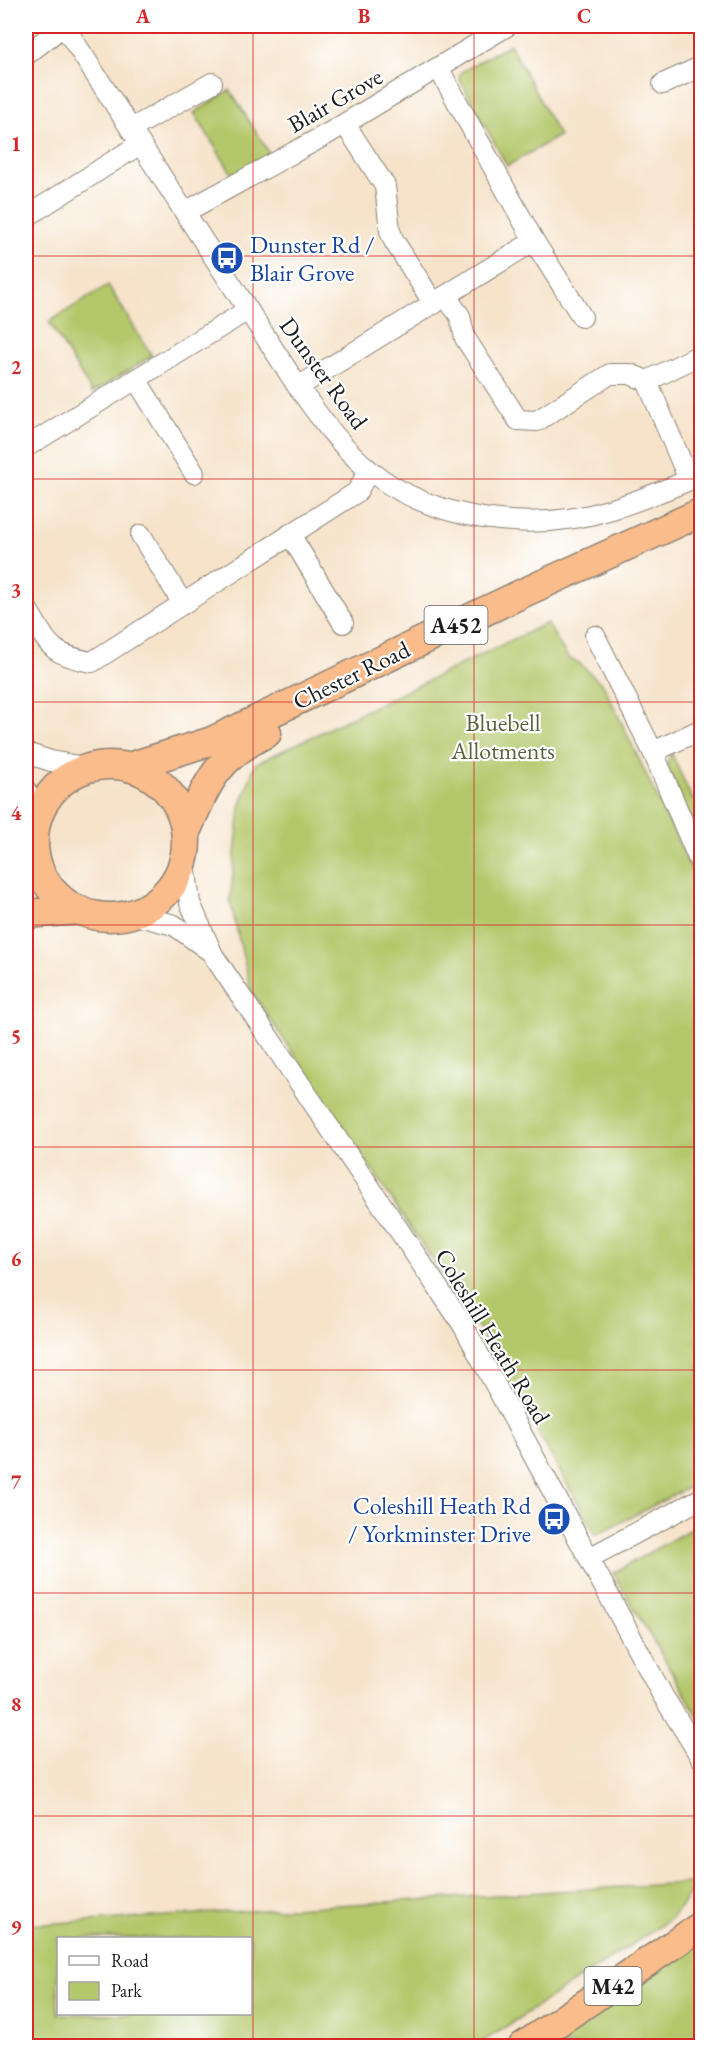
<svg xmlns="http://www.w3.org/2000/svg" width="727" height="2072" font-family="'EB Garamond',serif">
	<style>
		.green { fill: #b4c76a; stroke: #687243; stroke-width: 1.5; fill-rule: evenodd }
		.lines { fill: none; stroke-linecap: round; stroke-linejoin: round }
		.minor-casing { stroke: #898073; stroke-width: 22 }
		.highway-casing { stroke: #898073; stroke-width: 31 }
		.minor { stroke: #fff; stroke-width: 20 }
		.highway { stroke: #fabc8b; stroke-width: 28 }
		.grid { fill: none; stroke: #d62828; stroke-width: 1.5; stroke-opacity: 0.55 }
		.labels { text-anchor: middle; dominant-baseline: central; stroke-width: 4.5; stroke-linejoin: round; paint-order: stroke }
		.shield { fill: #fff; stroke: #606060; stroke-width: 1.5 }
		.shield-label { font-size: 22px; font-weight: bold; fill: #1c1c1c }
		.street-label { font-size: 24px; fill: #1c1c1c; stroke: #fff }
		.transit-label { font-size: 24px; fill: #164399; stroke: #fff; text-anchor: start }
		.park-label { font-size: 24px; fill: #59603b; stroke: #fff }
		.neatline { fill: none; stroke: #d62828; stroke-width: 2 }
		.grid-label { font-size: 20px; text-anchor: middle; font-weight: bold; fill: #d62828 }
	</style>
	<rect width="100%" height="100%" fill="#fff"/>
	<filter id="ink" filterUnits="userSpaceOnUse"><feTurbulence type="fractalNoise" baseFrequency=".0167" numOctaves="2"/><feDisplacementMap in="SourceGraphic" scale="12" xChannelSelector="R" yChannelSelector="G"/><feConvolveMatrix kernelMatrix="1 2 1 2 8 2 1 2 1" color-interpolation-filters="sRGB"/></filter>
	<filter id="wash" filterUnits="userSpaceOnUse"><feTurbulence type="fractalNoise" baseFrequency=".008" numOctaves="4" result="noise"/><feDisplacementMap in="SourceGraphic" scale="24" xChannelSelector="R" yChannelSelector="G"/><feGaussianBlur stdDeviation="1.35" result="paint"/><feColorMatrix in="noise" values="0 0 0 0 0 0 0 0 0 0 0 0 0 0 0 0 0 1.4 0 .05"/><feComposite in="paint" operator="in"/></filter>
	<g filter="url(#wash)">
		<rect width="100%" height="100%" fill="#f6e3ca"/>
		<!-- green -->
		<g class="green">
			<path d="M510,44L559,136L507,166L459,78L461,72Z"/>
			<path d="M230,90L271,156L235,179L194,113Z"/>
			<path d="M108,285L152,356L92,393L49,322Z"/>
			<path d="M547,623L568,658L579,663L604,686L701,890V1481L596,1535L478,1327L251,991L230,901L240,807L255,764Z"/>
			<path d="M671,752L692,799L701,796V846L667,765Z"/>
			<path d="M701,1523V1721L613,1573Z"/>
			<path d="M699,1882L671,1919L476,2046H26V1925ZM58,1938H250V2014H58Z"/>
			<path d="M701,1941V2046H550Z"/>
		</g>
	</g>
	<g filter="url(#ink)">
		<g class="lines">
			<defs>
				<g id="minor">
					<path d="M64,26L298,387C319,416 340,446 369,470C434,522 534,534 612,509C642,500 672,487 702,475"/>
					<path d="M26,55L63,26"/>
					<path d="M663,84L702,66"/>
					<path d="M345,124L385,186L390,231L394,241L434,304"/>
					<path d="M131,129L212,83"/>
					<path d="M185,212L329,133L507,26"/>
					<path d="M26,217L140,144"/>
					<path d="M534,241L582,317"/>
					<path d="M446,297L460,316L465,338L518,420L537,421L610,374H630L647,381L689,480"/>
					<path d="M136,379L194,473"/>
					<path d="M647,381L702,354"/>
					<path d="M298,387L534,241L439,69"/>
					<path d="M26,447L248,310"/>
					<path d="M290,534L343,623"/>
					<path d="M141,535L183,604"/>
					<path d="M26,607C49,644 47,654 92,662L357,492L369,470"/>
					<path d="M595,636L653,752L702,867"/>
					<path d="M653,752L702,729"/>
					<path d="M26,753L51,761L89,768"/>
					<path d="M26,790L35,833"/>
					<path d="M184,857L190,903L213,955L463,1325L663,1696L702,1759"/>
					<path d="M131,914L174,925L207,949"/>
					<path d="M589,1558L702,1498"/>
				</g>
				<g id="highway">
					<circle cx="110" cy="841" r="76"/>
					<path d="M128,767L212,741L523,593L702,512"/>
					<path d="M186,832C208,782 215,759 267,733"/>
					<path d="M26,914L80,910"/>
					<path d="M523,2046L702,1925"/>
				</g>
			</defs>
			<!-- minor casing -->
			<use href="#minor" class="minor-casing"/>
			<!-- highway casing -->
			<use href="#highway" class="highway-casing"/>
			<!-- minor -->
			<use href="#minor" class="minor"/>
			<!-- highway -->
			<use href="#highway" class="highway"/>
		</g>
	</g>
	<!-- grid -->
	<path class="grid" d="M253,26V2046M474,26V2046M26,256H702M26,479H702M26,702H702M26,925H702M26,1147H702M26,1370H702M26,1593H702M26,1816H702"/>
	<!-- icons -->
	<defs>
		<symbol id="bus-disc" viewBox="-11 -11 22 22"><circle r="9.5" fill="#1a4fb4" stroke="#fff"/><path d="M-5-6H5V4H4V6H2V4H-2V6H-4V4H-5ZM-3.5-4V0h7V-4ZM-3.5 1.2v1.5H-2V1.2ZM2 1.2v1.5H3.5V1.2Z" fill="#fff"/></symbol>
	</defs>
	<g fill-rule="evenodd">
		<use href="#bus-disc" x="208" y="239" width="38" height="38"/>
		<use href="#bus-disc" x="535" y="1500" width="38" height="38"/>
	</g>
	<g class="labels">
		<!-- shield labels -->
		<g class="shield">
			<rect x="424.5" y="606" width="63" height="38" rx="4.5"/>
			<rect x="584.5" y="1967" width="57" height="38" rx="4.5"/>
		</g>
		<g class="shield-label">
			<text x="456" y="625">A452</text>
			<text x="613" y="1986">M42</text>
		</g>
		<!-- street labels -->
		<g class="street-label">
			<text transform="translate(335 100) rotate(-30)">Blair Grove</text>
			<text transform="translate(324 373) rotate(54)">Dunster Road</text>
			<text transform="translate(351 675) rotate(-26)">Chester Road</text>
			<text transform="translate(493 1336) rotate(59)">Coleshill Heath Road</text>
		</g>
		<!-- transit labels -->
		<g class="transit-label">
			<text x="250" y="244">Dunster Rd /<tspan x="250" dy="28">Blair Grove</tspan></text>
			<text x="531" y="1505" text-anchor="end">Coleshill Heath Rd<tspan x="531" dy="28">/ Yorkminster Drive</tspan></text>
		</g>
		<!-- park labels -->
		<g class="park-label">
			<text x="503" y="722">Bluebell<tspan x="503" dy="28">Allotments</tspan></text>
		</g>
	</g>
	<!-- margin -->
	<rect width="727" height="2072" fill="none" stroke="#fff" stroke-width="66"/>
	<!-- legend -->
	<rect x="57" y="1937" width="195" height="78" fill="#ffffff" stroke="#a4a4a4" stroke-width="1.5"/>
	<rect x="69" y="1956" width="30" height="9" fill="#ffffff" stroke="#a4a4a4" stroke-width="1.5"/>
	<text x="111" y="1967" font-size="18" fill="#1c1c1c">Road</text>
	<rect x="69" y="1982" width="30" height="18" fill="#b4c76a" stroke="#a4a4a4" stroke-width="1.5"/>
	<text x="111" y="1997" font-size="18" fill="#1c1c1c">Park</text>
	<rect x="33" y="33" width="661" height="2006" class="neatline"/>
	<g class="grid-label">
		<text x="143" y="23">A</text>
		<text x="364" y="23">B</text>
		<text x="584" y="23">C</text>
		<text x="16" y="151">1</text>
		<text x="16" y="374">2</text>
		<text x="16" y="597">3</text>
		<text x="16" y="820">4</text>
		<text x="16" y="1043">5</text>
		<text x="16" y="1266">6</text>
		<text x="16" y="1489">7</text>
		<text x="16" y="1711">8</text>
		<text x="16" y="1934">9</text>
	</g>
</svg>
